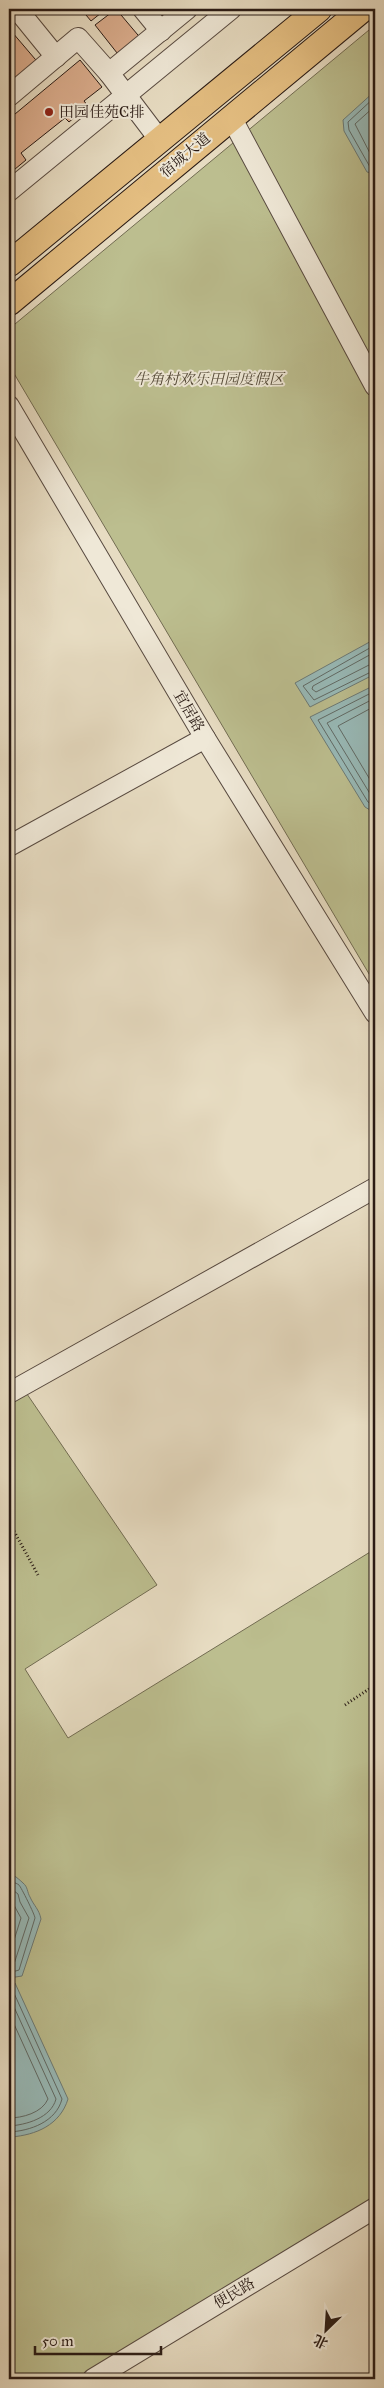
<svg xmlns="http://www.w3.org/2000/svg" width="384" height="2388" font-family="'IM FELL Great Primer','Noto Serif SC',serif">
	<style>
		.green { fill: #bcbe8f; stroke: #726c52 }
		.water { fill: #98bab8; stroke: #6c7a76 }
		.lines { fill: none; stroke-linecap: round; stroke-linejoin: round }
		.shore { stroke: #606a66; stroke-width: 1 }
		.building { fill: #dbad8d; stroke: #291a14 }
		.minor-casing { stroke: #584a40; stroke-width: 22 }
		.major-casing { stroke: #291a14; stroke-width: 27 }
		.path { stroke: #291a14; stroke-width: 3; stroke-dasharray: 1 2.5; stroke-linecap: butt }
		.minor { stroke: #efe8d7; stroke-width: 20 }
		.major { stroke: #e4be81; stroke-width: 25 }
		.poi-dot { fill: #8f2418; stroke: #efe8d7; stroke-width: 2 }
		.labels { text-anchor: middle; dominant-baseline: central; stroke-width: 4; stroke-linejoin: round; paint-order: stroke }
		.poi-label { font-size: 15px; fill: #291a14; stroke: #efe8d7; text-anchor: start }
		.street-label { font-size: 15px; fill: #291a14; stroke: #efe8d7 }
		.park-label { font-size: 15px; font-style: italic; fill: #554b39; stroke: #efe8d7 }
	</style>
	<rect width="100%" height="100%" fill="#e7dcc2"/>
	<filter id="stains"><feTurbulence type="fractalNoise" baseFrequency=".004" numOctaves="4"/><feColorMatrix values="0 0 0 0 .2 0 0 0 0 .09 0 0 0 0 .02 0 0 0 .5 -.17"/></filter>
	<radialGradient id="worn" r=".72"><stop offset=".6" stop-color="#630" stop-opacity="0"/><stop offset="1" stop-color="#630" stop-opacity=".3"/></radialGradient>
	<!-- green -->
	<g class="green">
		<path d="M375,25V984L9,365V329Z"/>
		<path d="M27,1394L157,1585L25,1669L68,1738L375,1549V2202L75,2379H9V1404Z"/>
	</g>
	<!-- water -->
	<g class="water">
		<path d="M375,91V174L367,172L344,131L343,120Z"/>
		<path d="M375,639V674L310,707L295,683Z"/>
		<path d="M375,685V813L365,807L310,717Z"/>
		<path d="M9,1869C13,1876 17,1877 23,1883C28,1887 27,1892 30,1897C34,1906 39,1909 41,1919L22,1976L9,1978Z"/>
		<path d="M15,1983L68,2099C60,2125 36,2135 11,2137H9V1985Z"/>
	</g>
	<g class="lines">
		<!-- shore -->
		<g class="shore">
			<path d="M375,97L348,122L349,130L370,167L375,169"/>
			<path d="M375,106L355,124L375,163"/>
			<path d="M375,645L303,686L314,700L375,670"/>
			<path d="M375,652L313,686L312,689L316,692L369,665L375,664"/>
			<path d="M375,691L318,720L368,802L375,806"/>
			<path d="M375,698L327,723L372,797L375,799"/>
			<path d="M375,706L338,726L375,788"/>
			<path d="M9,1878C12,1883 15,1882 19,1885C21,1887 35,1915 35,1918L19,1970L9,1973"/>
			<path d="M9,1887L18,1894L20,1902L29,1918L14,1964L9,1967"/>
			<path d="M9,1896L21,1918L9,1956"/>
			<path d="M9,1989L13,1991L62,2099C56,2122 30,2131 9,2132"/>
			<path d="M9,1996L56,2099C51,2118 26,2125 9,2126"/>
			<path d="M9,2013L48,2099C42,2113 22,2118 9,2118"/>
		</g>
	</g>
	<!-- building -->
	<g class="building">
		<path d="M81,9H106L91,21Z"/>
		<path d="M116,9L143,41L121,58L95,25Z"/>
		<path d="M158,9H178L166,19Z"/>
		<path d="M12,32L41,66L14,89L9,82V35Z"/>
		<path d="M80,60L102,87L84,101L88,106L69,122L65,118L21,153L26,160L9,174V119Z"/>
	</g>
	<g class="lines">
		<defs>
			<g id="minor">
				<path d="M17,9L56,57"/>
				<path d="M143,9L161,31"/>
				<path d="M9,96L78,38L109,73"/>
				<path d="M231,117L375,386"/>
				<path d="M159,139L109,73L187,9"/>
				<path d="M9,191L231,9"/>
				<path d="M9,406L205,738L375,1013"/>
				<path d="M9,846L205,738"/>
				<path d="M9,1393L375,1188"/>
				<path d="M93,2379L375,2208"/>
			</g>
			<g id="major">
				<path d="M9,264L319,9"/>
				<path d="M9,303L363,9"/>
			</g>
		</defs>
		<!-- minor casing -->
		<use href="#minor" class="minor-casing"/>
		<!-- major casing -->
		<use href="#major" class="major-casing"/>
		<!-- path -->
		<g class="path">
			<path d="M9,1522L38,1575"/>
			<path d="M345,1705L375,1685"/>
		</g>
		<!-- minor -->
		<use href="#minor" class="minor"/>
		<!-- major -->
		<use href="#major" class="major"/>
	</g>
	<!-- markers -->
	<circle class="poi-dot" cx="49" cy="112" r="5"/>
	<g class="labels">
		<!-- poi labels -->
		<g class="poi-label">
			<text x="59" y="112">田园佳苑C排</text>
		</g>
		<!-- street labels -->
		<g class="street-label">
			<text transform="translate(185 155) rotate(-40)">宿城大道</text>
			<text transform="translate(189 711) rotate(60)">宜居路</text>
			<text transform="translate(234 2293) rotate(-31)">便民路</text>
		</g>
		<!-- park labels -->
		<g class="park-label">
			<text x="209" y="379">牛角村欢乐田园度假区</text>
		</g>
	</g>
	<!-- margin -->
	<rect width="384" height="2388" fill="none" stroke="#e7dcc2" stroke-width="30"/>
	<rect x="10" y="10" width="364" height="2368" fill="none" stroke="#291a14" stroke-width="2.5"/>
	<rect x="15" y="15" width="354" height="2358" fill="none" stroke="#291a14"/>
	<!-- north arrow -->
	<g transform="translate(326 2330) rotate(205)" stroke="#efe8d7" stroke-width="4" paint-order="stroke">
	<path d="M0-4L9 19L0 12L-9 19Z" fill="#291a14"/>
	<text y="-8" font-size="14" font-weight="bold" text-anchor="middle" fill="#291a14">北</text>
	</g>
	<!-- scale -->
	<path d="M35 2346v8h126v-8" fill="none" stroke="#291a14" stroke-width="2.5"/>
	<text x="42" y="2346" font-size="15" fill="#291a14" stroke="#efe8d7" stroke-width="4" paint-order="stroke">50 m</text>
	<rect width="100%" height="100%" filter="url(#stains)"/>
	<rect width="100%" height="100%" fill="url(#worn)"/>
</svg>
